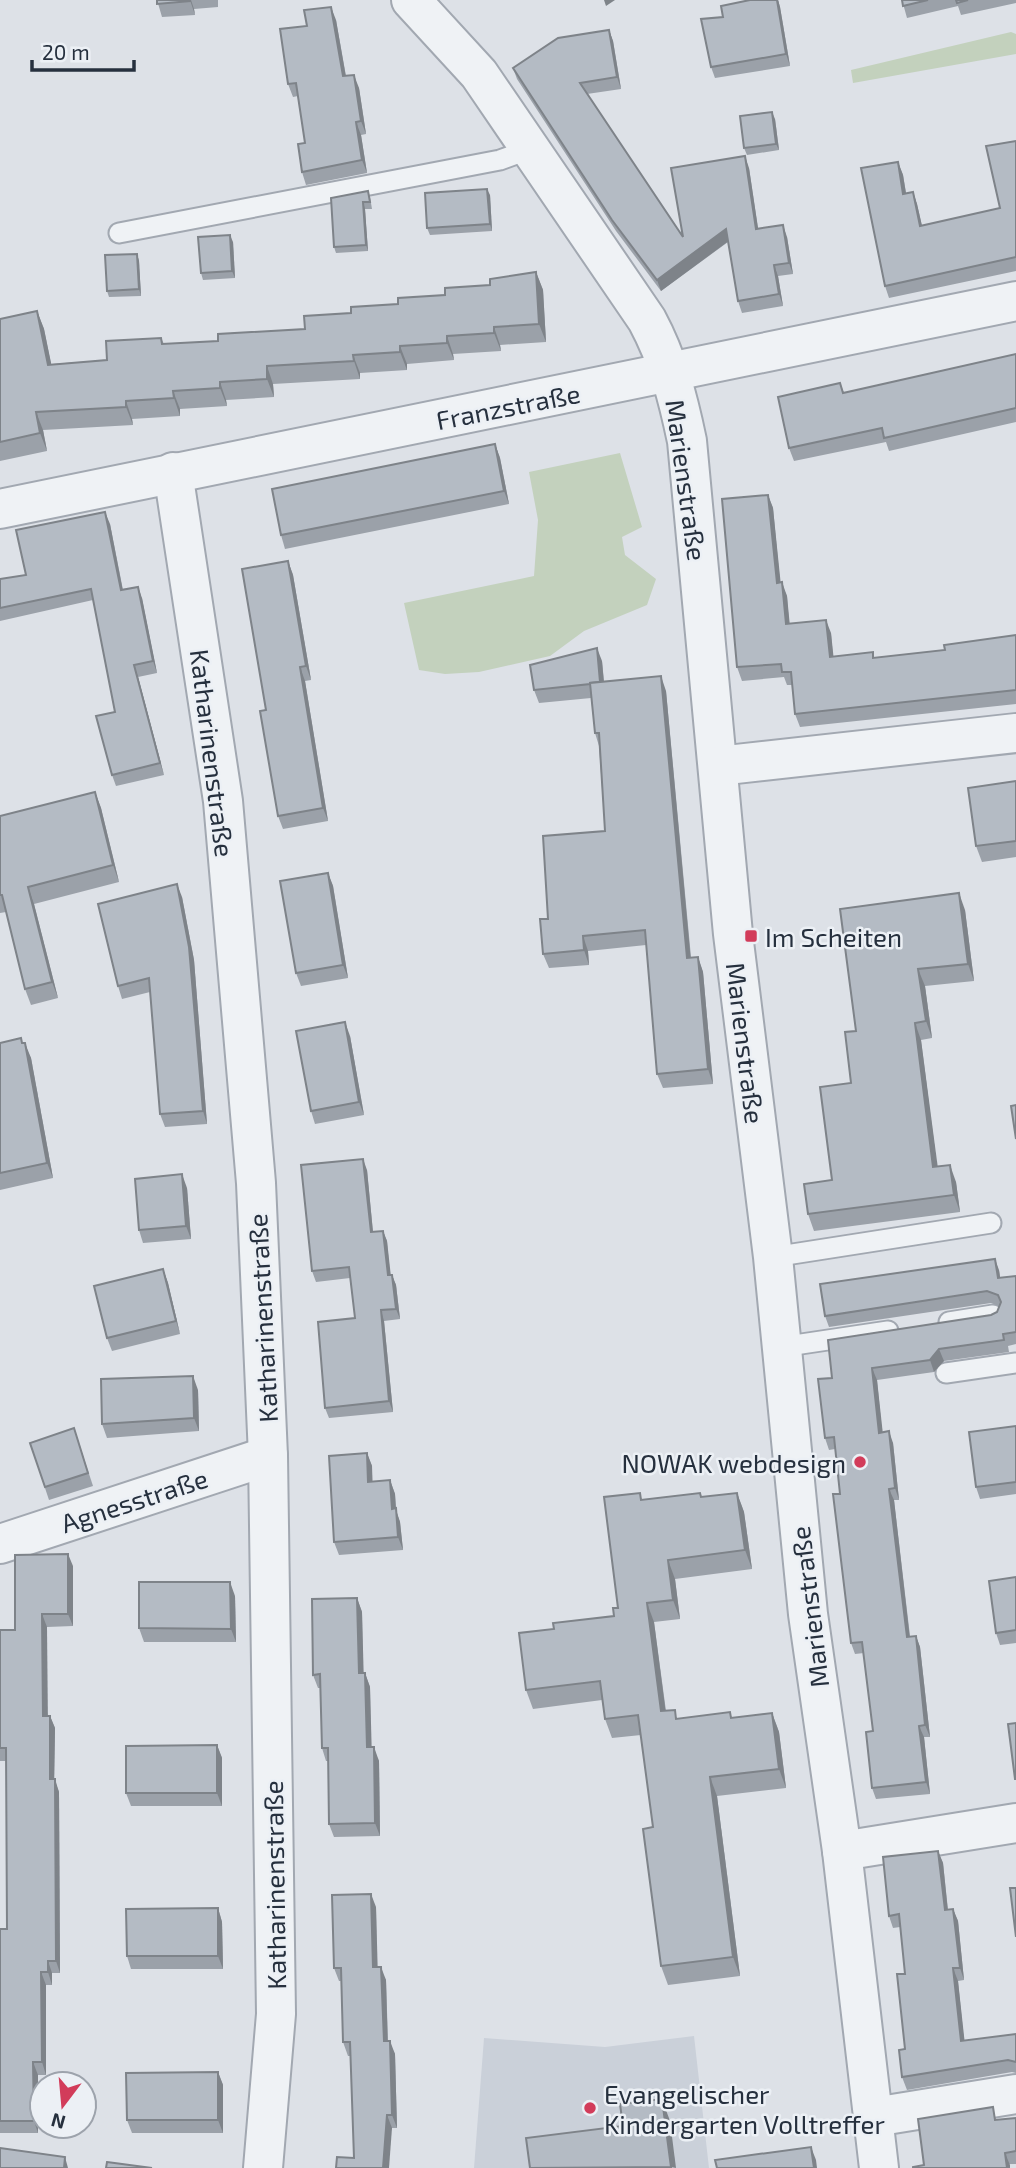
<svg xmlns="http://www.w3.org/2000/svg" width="1016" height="2168" font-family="'Exo 2',sans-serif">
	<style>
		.built { fill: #cad0d9 }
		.green { fill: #c3d1bd }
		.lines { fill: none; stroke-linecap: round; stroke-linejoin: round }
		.lane-casing { stroke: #a2a8b1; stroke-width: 23 }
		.street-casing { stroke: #a2a8b1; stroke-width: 42 }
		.lane { stroke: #eff2f5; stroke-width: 19 }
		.street { stroke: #eff2f5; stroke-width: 38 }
		.wall { fill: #9ba1a9 }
		.shaded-wall { fill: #7e8389 }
		.building { fill: #b4bbc4; stroke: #7e8389; stroke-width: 2 }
		.poi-dot { fill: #d23c5a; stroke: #ecf0f5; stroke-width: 2.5 }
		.labels { text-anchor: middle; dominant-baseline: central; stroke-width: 5; stroke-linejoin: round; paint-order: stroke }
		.street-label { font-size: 26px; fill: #26303e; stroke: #ecf0f5 }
		.poi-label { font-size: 26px; fill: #26303e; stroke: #ecf0f5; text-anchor: start }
	</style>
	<rect width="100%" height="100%" fill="#dde1e7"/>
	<polygon class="built" points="694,2036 709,2168 474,2168 484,2038 605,2047"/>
	<g class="green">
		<polygon points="1011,32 1016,34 1016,54 853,83 851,70"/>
		<polygon points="620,453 642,527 622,537 625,555 656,579 647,605 584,631 550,656 479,672 445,674 419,670 404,603 534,576 538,520 529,472"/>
	</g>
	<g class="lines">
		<defs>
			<g id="lane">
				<polyline points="119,233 500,160 530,149"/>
				<polyline points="773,1257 991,1223"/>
				<polyline points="949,1322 993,1315"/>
				<polyline points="781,1347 888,1331"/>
				<polyline points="946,1373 1016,1363"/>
			</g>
			<g id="street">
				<path d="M411 0 479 74 647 320C668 359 678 398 687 441L733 934 773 1257 808 1614 842 1851 879 2168"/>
				<polyline points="173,472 223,801 256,1183 268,1456 276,2014 263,2168"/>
				<polyline points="0,509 1016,301"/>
				<polyline points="718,766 1016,733"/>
				<polyline points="0,1544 268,1456"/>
				<polyline points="842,1851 1016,1823"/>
				<polyline points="874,2117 1016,2094"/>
			</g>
		</defs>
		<use href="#lane" class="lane-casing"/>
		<use href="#street" class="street-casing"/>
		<use href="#lane" class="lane"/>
		<use href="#street" class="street"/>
	</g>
	<g class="wall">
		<polygon points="157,0 218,0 218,7 194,9 195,15 162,17"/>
		<polygon points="750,0 778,0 780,7 790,66 715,78 711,67 723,17"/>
		<polygon points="902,0 1016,0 1016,3 961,15 958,6 907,18"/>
		<polygon points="336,20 346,76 359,88 366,134 361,135 367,173 306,185 302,172 305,143 298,96 293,97 288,84 307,26"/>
		<polygon points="609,30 613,41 621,89 587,94 683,237 749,168 758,229 787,237 793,274 778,276 783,306 742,313 738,301 728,242 661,291 616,231 517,79 513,68"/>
		<polygon points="775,119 779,150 747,155 744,148"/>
		<polygon points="1016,141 1016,271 889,298 885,286 898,162 903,175 906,193 913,192 917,204 922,226 1000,208"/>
		<polygon points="490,195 492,231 430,235 427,228"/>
		<polygon points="370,197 372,209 365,209 368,251 336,253 334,247 331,198"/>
		<polygon points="233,242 235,278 203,280 201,273"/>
		<polygon points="137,254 139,261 141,296 109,297 107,291"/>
		<polygon points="536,272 543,290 546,342 500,345 501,351 453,354 454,360 407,364 407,370 360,373 360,379 273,384 274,397 226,400 227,406 180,409 180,416 132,419 133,425 43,430 47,451 0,461 0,319 37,311 44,329 51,364 107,360 161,338 164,344 218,341 305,329 351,313 490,285"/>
		<polygon points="1016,354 1016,422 889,451 886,442 794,461 789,448 840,383 844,393"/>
		<polygon points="495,444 500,458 509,504 285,549 281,535"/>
		<polygon points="768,495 773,508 780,582 787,596 789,623 831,633 833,657 875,658 945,650 1016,635 1016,704 800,727 795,714 792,685 787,685 784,677 742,681 737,667"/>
		<polygon points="110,524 123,590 142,598 157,673 138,677 164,775 116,786 112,775 115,712 93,600 0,621 0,579 26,575"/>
		<polygon points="288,561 293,575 311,680 305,681 328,821 283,829 278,816 266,710"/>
		<polygon points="602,661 604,681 666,691 691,957 698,957 703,972 713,1084 663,1088 657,1074 646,945 588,951 589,965 549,968 543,954 548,919 605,831 599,746 595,733 591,698 539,703 534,690"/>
		<polygon points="1016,781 1016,857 982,862 976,846"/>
		<polygon points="95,792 101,808 119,882 34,904 58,998 31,1005 25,989 6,912 0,913 0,816"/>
		<polygon points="328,873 333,886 348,978 301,986 296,973"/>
		<polygon points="182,897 194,960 207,1124 165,1127 160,1114 150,992 122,999 118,986"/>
		<polygon points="965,910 974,981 925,986 932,1038 921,1040 937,1167 956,1182 960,1212 814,1231 808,1214 832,1180 851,1083 856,1031"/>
		<polygon points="350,1036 364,1115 315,1124 311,1111"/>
		<polygon points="0,1043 23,1043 31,1058 53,1178 0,1190"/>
		<polygon points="367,1170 373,1232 383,1231 387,1241 390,1275 392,1275 396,1285 400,1319 384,1321 393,1412 329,1418 325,1408 355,1318 350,1278 316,1282 312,1271"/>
		<polygon points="187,1188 191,1239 143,1243 139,1230"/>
		<polygon points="163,1269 168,1283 180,1334 112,1351 107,1338"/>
		<polygon points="999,1270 1000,1278 1016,1276 1016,1344 1008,1346 1009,1352 944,1361 934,1372 877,1380 882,1432 893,1443 899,1500 894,1500 910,1636 916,1636 920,1647 930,1737 924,1737 930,1794 876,1799 872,1788 873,1731 864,1653 855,1654 851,1643 840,1494 835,1449 829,1450 825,1438 832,1378 991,1315 997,1312 999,1306 991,1303 829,1327 825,1316"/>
		<polygon points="198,1390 199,1431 107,1438 102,1424"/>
		<polygon points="1016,1426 1016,1494 980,1499 976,1487"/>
		<polygon points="74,1428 93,1486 49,1500 30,1443"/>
		<polygon points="367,1453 372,1466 372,1482 390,1480 395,1494 396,1510 400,1522 403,1550 339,1555 334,1542"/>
		<polygon points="737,1493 744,1512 752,1569 675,1579 680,1619 654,1622 666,1711 678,1719 733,1718 772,1713 779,1732 786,1788 717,1796 740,1976 668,1985 661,1966 653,1827 641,1735 612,1738 605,1719 602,1700 533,1709 526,1690 554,1629 614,1616 618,1608 643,1500 701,1497"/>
		<polygon points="73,1566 73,1626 47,1627 47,1716 50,1716 55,1728 54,1779 59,1792 60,1973 52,1973 52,1985 46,1985 46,2075 38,2075 38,2133 0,2133 0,1929 7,1929 6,1761 0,1761 0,1630 15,1630"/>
		<polygon points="1016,1577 1016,1643 1000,1645 996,1633"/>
		<polygon points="235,1596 236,1642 144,1642 139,1628"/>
		<polygon points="357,1598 362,1612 363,1673 365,1673 370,1687 371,1747 379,1761 380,1836 334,1837 329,1824 328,1761 326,1761 322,1748 320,1688 318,1688 313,1675"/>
		<polygon points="217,1745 222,1758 222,1806 131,1806 126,1793"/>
		<polygon points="938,1851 943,1863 948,1910 953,1909 958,1921 964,1980 958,1981 964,2041 1016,2034 1016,2073 1012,2072 907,2090 902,2077 905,2049 905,1974 900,1927 893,1928 889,1916"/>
		<polygon points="376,1907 377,1967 386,1980 388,2041 395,2054 397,2128 392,2128 354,2158 351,2056 348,2056 343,2042 341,1981 339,1981 334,1968"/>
		<polygon points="218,1908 222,1922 223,1969 131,1969 127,1956"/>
		<polygon points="218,2072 223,2085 223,2133 132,2133 127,2120"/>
		<polygon points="1016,2118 1016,2164 924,2165 998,2120"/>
	</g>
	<g class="shaded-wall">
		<polygon points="190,0 191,0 194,9 195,15"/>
		<polygon points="604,0 615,0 606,6"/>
		<polygon points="777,0 778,0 780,7 790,66 786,54"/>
		<polygon points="331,7 336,20 348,89 343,76"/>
		<polygon points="609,30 613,41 621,89 617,77"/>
		<polygon points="354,75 359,88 366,134 361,121"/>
		<polygon points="772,112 775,119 779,150 776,144"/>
		<polygon points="356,122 361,135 367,173 362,160"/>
		<polygon points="745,156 749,168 760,241 756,229"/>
		<polygon points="898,162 903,175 908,206 903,194"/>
		<polygon points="487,189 490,195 492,231 490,224"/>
		<polygon points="913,192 917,204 925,239 920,226"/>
		<polygon points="363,202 365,209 368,251 366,245"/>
		<polygon points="783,225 787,237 793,274 789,263"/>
		<polygon points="726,229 730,240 661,291 657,280"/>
		<polygon points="230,235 233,242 235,278 232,271"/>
		<polygon points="137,254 139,261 141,296 139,289"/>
		<polygon points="774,265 778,276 783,306 779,294"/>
		<polygon points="536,272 543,290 546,342 539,324"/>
		<polygon points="37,311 44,329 55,382 48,365"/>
		<polygon points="494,327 500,345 501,351 494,333"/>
		<polygon points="447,336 453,354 454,360 447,343"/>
		<polygon points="400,346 407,364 407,370 400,352"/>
		<polygon points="353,355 360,373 360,379 354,361"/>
		<polygon points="267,366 273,384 274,397 267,379"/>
		<polygon points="220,382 226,400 227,406 220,388"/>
		<polygon points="173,391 180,409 180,416 174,398"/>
		<polygon points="126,401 132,419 133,425 126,407"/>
		<polygon points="36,412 43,430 47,451 40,433"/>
		<polygon points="495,444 500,458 509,504 504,491"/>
		<polygon points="768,495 773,508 782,596 777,583"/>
		<polygon points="105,512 110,524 125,602 121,590"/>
		<polygon points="288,561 293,575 311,680 306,666"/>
		<polygon points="782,582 787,596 791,637 786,624"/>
		<polygon points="138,587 142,598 157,673 153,661"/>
		<polygon points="826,620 831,633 835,671 830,657"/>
		<polygon points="597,648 602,661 605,696 600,683"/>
		<polygon points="134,665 138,677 164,775 160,763"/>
		<polygon points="300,667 305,681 328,821 323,808"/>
		<polygon points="661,676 666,691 692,973 687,958"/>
		<polygon points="95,792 101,808 119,882 113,865"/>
		<polygon points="328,873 333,886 348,978 343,965"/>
		<polygon points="177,884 182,897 194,960 207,1124 203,1111"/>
		<polygon points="28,887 34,904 58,998 52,982"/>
		<polygon points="959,893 965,910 974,981 968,964"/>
		<polygon points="583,936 588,951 589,965 584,950"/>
		<polygon points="698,957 703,972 713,1084 708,1069"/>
		<polygon points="918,969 925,986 932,1038 926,1021"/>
		<polygon points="345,1022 350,1036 364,1115 359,1102"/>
		<polygon points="915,1023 921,1040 940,1184 933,1167"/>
		<polygon points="25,1043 31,1058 53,1178 47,1163"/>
		<polygon points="363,1159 367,1170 374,1243 371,1232"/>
		<polygon points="950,1165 956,1182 960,1212 954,1195"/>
		<polygon points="182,1174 187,1188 191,1239 186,1226"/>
		<polygon points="383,1231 387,1241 392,1286 388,1275"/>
		<polygon points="995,1259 999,1270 1002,1290 998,1278"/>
		<polygon points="163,1269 168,1283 180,1334 176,1321"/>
		<polygon points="392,1275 396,1285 400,1319 396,1309"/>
		<polygon points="381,1310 384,1321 393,1412 389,1401"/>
		<polygon points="939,1349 944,1361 934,1372 930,1360"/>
		<polygon points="872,1368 877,1380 884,1444 879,1433"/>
		<polygon points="193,1376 198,1390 199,1431 194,1418"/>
		<polygon points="889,1431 893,1443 899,1500 895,1488"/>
		<polygon points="367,1453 372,1466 373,1495 368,1482"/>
		<polygon points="390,1480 395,1494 396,1510 400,1522 403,1550 398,1537 392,1509"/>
		<polygon points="889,1489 894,1500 911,1648 907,1637"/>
		<polygon points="737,1493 744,1512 752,1569 745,1550"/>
		<polygon points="68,1554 73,1566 73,1626 68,1614"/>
		<polygon points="668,1560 675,1579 680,1619 673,1600"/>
		<polygon points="230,1582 235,1596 236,1642 231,1629"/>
		<polygon points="357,1598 362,1612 364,1686 359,1673"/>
		<polygon points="647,1603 654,1622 668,1730 661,1711"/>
		<polygon points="42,1614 47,1627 48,1728 43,1716"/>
		<polygon points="916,1636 920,1647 930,1737 925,1725"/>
		<polygon points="365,1673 370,1687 372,1760 367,1747"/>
		<polygon points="772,1713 779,1732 786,1788 779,1769"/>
		<polygon points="50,1716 55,1728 54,1792 50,1779"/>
		<polygon points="919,1726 924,1737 930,1794 926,1782"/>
		<polygon points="217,1745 222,1758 222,1806 217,1793"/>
		<polygon points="374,1747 379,1761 380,1836 375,1823"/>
		<polygon points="710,1777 717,1796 740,1976 733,1957"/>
		<polygon points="55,1779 59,1792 60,1973 56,1961"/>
		<polygon points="938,1851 943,1863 949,1922 945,1910"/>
		<polygon points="371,1894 376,1907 378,1980 373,1967"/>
		<polygon points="218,1908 222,1922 223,1969 218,1956"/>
		<polygon points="953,1909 958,1921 964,1980 960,1968"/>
		<polygon points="48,1961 52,1973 52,1985 48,1972"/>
		<polygon points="381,1967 386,1980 388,2054 384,2041"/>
		<polygon points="953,1968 958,1981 966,2054 961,2041"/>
		<polygon points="41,1972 46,1985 46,2075 42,2062"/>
		<polygon points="390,2041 395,2054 397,2128 392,2115"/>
		<polygon points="33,2062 38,2075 38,2133 34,2121"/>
		<polygon points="218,2072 223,2085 223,2133 218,2120"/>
		<polygon points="662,2099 670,2121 676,2168 671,2167"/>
		<polygon points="387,2115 392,2128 389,2168 383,2168"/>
		<polygon points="811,2147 816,2160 817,2168 814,2168"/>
		<polygon points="1005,2153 1010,2165 1010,2168 1007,2168"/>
		<polygon points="65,2157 68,2168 64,2168"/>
	</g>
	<g class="building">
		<polygon points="157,0 190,0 190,1 157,4"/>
		<polygon points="750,0 777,0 786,54 711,67 701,19 723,17 721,6"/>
		<polygon points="902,0 928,0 903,6"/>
		<polygon points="956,0 968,0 957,3"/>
		<polygon points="331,7 343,76 354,75 361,121 356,122 362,160 302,172 298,144 305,143 296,83 288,84 280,29 307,26 304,10"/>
		<polygon points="609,30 617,77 580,83 683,237 671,168 745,156 756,229 783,225 789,263 774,265 779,294 738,301 726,229 657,280 612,220 513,68 558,38"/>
		<polygon points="772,112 776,144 744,148 740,116"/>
		<polygon points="1016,141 1016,257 885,286 861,168 898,162 903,194 913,192 920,226 1000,208 986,146"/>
		<polygon points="487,189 490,224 427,228 425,193"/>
		<polygon points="368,191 370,202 363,202 366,245 334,247 331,198"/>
		<polygon points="230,235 232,271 201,273 198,237"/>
		<polygon points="137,254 139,289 107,291 105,255"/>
		<polygon points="536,272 539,324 494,327 494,333 447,336 447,343 400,346 400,352 353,355 354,361 267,366 267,379 220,382 220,388 173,391 174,398 126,401 126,407 36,412 40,433 0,442 0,319 37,311 48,365 107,360 106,341 161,338 162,344 218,341 218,334 305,329 304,316 351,313 351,307 398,304 398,298 445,295 445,288 490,285 490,279"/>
		<polygon points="1016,354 1016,408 884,438 882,428 789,448 778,397 840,383 843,393"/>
		<polygon points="495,444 504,491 281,535 272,489"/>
		<polygon points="768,495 777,583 782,582 786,624 826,620 830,657 873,652 873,658 945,650 944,645 1016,635 1016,690 795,714 791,672 782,672 781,664 737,667 722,499"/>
		<polygon points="105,512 121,590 138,587 153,661 134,665 160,763 112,775 96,716 115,712 91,589 0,608 0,579 26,575 16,530"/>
		<polygon points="288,561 306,666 300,667 323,808 278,816 260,711 266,710 242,569"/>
		<polygon points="597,648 600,682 590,683 590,684 534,690 530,665"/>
		<polygon points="661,676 687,958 698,957 708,1069 657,1074 645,930 583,936 584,950 543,954 540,919 548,919 543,836 605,831 599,733 595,733 590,683"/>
		<polygon points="1016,781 1016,841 976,846 968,788"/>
		<polygon points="95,792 113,865 28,887 52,982 25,989 2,895 0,895 0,816"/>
		<polygon points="328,873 343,965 296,973 280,881"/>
		<polygon points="177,884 189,947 203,1111 160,1114 149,978 118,986 98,904"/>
		<polygon points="959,893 968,964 918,969 926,1021 915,1023 933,1167 950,1165 954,1195 808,1214 804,1184 832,1180 820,1087 851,1083 845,1032 856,1031 840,909"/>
		<polygon points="345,1022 359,1102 311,1111 296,1031"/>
		<polygon points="21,1038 22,1043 25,1043 47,1163 0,1173 0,1043"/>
		<polygon points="1016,1105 1016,1139 1011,1106"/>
		<polygon points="363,1159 371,1232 383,1231 388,1275 392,1275 396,1309 381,1310 389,1401 325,1408 318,1322 355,1318 349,1267 312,1271 301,1165"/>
		<polygon points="182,1174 186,1226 139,1230 135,1179"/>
		<polygon points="995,1259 998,1278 1016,1276 1016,1332 1003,1334 1004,1340 939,1349 930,1360 872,1368 879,1433 889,1431 895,1488 889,1489 907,1637 916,1636 925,1725 919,1726 926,1782 872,1788 866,1732 873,1731 862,1642 851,1643 833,1494 840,1494 834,1437 825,1438 818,1379 832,1378 828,1340 991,1315 997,1312 1001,1302 998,1295 987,1291 825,1316 820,1284"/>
		<polygon points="163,1269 176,1321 107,1338 94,1286"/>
		<polygon points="193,1376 194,1418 102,1424 101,1379"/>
		<polygon points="1016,1426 1016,1482 976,1487 969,1432"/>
		<polygon points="74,1428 88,1473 45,1487 30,1443"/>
		<polygon points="367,1453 368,1482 390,1480 392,1509 396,1508 398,1537 334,1542 329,1456"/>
		<polygon points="640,1493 641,1500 700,1493 701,1497 737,1493 745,1550 668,1560 673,1600 647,1603 661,1711 675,1710 676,1719 730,1712 731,1718 772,1713 779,1769 710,1777 733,1957 661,1966 643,1829 653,1827 638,1715 605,1719 600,1681 526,1690 519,1633 554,1629 553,1623 614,1616 613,1608 618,1608 604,1497"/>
		<polygon points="68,1554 68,1614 42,1614 43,1716 50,1716 50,1779 55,1779 56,1961 48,1961 48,1972 41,1972 42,2062 33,2062 34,2121 0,2121 0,1929 7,1929 6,1748 0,1748 0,1630 15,1630 15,1555"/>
		<polygon points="1016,1577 1016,1630 996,1633 989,1581"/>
		<polygon points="139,1582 230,1582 231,1629 139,1628"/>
		<polygon points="357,1598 359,1673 365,1673 367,1747 374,1747 375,1823 329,1824 328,1748 322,1748 320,1674 313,1675 312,1599"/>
		<polygon points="1016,1723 1016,1779 1015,1779 1008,1724"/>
		<polygon points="217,1745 217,1793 126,1793 126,1746"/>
		<polygon points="938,1851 945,1910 953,1909 960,1968 953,1968 961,2041 1016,2034 1016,2062 1008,2060 902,2077 899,2050 905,2049 897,1974 905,1974 899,1914 889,1916 883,1857"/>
		<polygon points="1010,1888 1016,1888 1016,1937"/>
		<polygon points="371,1894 373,1967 381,1967 384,2041 390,2041 392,2115 387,2115 383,2168 336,2168 337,2157 354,2158 350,2042 343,2042 341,1968 334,1968 332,1895"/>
		<polygon points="218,1908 218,1956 127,1956 126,1909"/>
		<polygon points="218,2072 218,2120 127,2120 126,2073"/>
		<polygon points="662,2099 671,2167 530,2168 526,2138 623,2126 620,2104"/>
		<polygon points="993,2107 995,2120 1016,2118 1016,2151 1005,2153 1007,2168 913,2168 913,2167 924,2165 918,2119"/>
		<polygon points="811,2147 814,2168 717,2168 715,2160"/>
		<polygon points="0,2148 65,2157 64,2168 0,2168"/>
		<polygon points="107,2162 152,2168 106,2168"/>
	</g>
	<g class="poi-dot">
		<rect x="744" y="929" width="14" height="14" rx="3.5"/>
		<circle cx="860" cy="1462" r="7"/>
		<circle cx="590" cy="2108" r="7"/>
	</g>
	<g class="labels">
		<g class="street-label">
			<text transform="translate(508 406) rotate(-11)">Franzstraße</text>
			<text transform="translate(687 480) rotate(82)">Marienstraße</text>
			<text transform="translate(213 753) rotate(83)">Katharinenstraße</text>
			<text transform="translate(746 1043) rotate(83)">Marienstraße</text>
			<text transform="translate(262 1318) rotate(-93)">Katharinenstraße</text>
			<text transform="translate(134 1500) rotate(-18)">Agnesstraße</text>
			<text transform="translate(809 1607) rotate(-97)">Marienstraße</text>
			<text transform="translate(274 1885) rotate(-91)">Katharinenstraße</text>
		</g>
		<g class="poi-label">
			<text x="765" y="936">Im Scheiten</text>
			<text x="846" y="1462" text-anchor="end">NOWAK webdesign</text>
			<text x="604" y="2093">Evangelischer<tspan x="604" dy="30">Kindergarten Volltreffer</tspan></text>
		</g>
	</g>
	<g transform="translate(63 2105) rotate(196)"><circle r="33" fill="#ecf0f5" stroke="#9da3ac" stroke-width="2"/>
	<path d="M0-5L12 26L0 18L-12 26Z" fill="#d23c5a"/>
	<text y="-10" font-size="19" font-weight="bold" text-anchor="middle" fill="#26303e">N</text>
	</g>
	<path d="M32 60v10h102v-10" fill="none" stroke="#26303e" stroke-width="3.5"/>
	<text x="42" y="60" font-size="21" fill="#26303e" stroke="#ecf0f5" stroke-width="5" paint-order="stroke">20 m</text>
</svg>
